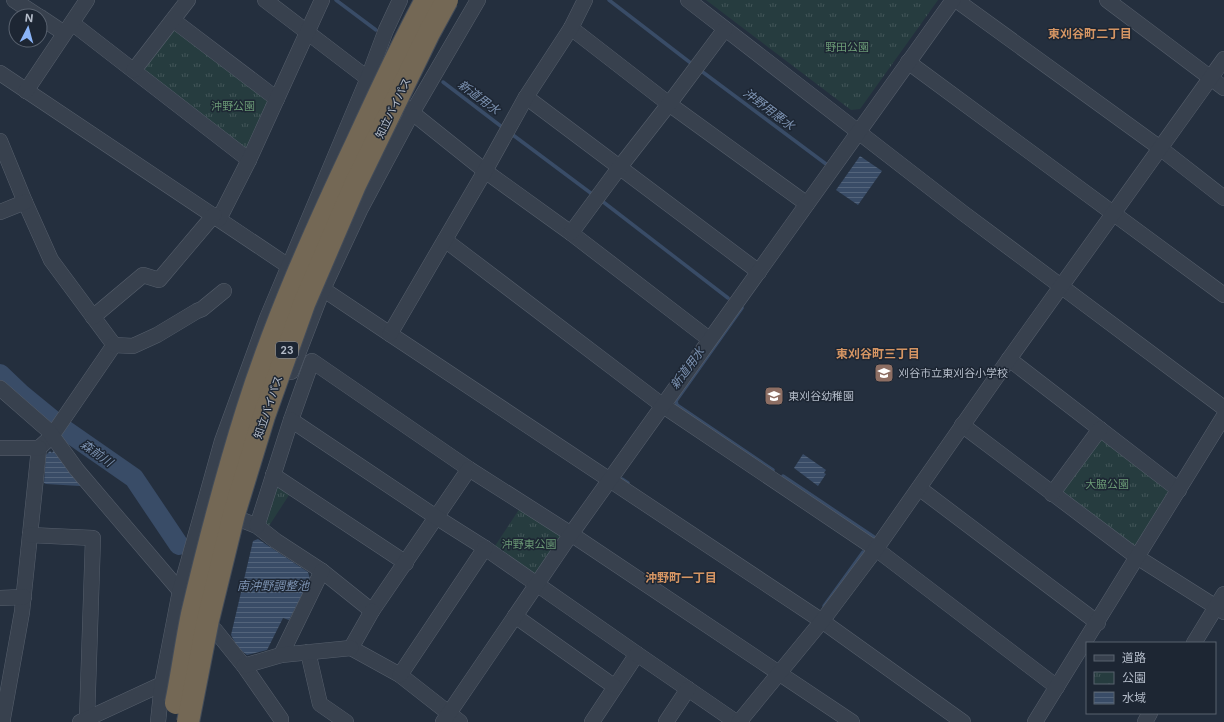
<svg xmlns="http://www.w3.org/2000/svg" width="1224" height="722" font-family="Inter,'Noto Sans JP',sans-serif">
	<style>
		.park { fill: url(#park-tufts) }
		.water { fill: url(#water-rules) }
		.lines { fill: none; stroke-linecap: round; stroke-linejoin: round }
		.stream { stroke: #394c67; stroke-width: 3.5 }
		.river { stroke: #394c67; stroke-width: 20 }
		.minor-casing { stroke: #565f6c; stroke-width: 16 }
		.minor { stroke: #38414e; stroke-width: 15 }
		.highway-bridge-casing { stroke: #434c59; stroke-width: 24; stroke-linecap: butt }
		.highway-bridge { stroke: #746855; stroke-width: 22 }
		.labels { text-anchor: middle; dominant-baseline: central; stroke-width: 3; stroke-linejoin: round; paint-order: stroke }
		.shield { fill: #1d2633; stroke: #878f9c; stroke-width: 1 }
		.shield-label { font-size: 10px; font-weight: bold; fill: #b4bcc9 }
		.park-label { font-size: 11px; fill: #6b9a76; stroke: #1d2633 }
		.street-label { font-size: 11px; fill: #b4bcc9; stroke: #1d2633 }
		.poi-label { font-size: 11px; fill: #b4bcc9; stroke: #1d2633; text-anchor: start }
		.neighbourhood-label { font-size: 12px; font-weight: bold; fill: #d59563; stroke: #1d2633 }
		.water-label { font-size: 12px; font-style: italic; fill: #7c92b1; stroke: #1d2633 }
	</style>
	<defs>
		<pattern id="park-tufts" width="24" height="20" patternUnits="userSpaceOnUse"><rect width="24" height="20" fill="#263c3f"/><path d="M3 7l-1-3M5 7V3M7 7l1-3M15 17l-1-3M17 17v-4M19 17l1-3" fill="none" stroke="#435659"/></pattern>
		<pattern id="water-rules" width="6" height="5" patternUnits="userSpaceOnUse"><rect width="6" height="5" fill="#394c67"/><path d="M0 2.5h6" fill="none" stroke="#53647b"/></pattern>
	</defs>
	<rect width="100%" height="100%" fill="#242f3e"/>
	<g class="park">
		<polygon points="706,0 938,0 860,109 851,110"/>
		<polygon points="172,30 177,30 269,99 250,149 244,149 143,72 142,67"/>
		<polygon points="1100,436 1170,489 1135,546 1059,490"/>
		<polygon points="276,482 291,492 267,529 262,525"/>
		<polygon points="520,508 566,537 535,580 493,549"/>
	</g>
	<g class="water">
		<polygon points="860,156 882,171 858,205 836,190"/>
		<polygon points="54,450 81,484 80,486 46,484 44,483 46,455 50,451 52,453"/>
		<polygon points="803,454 826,470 824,473 826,474 818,486 794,468"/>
		<polygon points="258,539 308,572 310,579 289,620 283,618 267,650 247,655 238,648 231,635 253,541"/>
	</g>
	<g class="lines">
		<g class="stream">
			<polyline points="336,0 376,30"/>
			<polyline points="609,0 692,64"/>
			<polyline points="700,70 826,164"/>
			<polyline points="443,82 502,127"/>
			<polyline points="513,135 592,194"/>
			<polyline points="602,201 728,298"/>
			<polyline points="742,308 676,401 677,405 773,470"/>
			<polyline points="783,476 874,537"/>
			<polyline points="622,479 628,483"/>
			<polyline points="824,606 863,552"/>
		</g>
		<polyline class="river" points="0,374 21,394 65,430 134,478 179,545"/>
		<defs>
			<g id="minor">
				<polyline points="14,0 38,16"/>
				<polyline points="265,0 375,84"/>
				<polyline points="688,0 963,213 1224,408"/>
				<polyline points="956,0 1160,148 1224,198"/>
				<polyline points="1107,0 1224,88"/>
				<polyline points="40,17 64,33"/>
				<polyline points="173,20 277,99"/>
				<polyline points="72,23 249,160"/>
				<polyline points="571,28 669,104 807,204"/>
				<polyline points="908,62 1224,295"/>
				<polyline points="134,70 188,0"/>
				<polyline points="0,73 390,334 822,621 963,722"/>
				<polyline points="26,91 87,0"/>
				<polyline points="526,97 759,272"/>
				<polyline points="405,107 485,171 571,233 709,339"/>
				<polyline points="0,141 25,202 51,260 114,345 51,437 39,448 22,612 3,718 3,722"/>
				<polyline points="0,212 25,202"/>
				<polyline points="219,219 249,160 322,0"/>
				<polyline points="571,233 619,168 669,104 725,29"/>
				<polyline points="445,240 662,405 876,549 1057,687"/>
				<polyline points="93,317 143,275 159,280 214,215"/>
				<polyline points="390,334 485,171 526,97 571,28 585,0"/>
				<polyline points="114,345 133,346 157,335 197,311 202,309 224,291"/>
				<polyline points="1009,359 1179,490"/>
				<polyline points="291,372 323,289 360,210 412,113 478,0"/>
				<polyline points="0,388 48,430 77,470 180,591"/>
				<polyline points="291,420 312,361 469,469"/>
				<polyline points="962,425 1137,557 1224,612"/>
				<polyline points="0,448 39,448"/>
				<polyline points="273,475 406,563"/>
				<polyline points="919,488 1098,623"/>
				<polyline points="1052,494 1100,429"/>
				<polyline points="242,520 257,526 276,541 322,571 372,611 469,469 571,534 852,722"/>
				<polyline points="257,526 291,420 436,517 485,548 637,654 592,722"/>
				<polyline points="30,535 93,538 87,719"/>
				<polyline points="0,598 24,597"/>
				<polyline points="372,611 351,648 400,675 460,722"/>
				<polyline points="515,616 615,687"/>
				<polyline points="215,630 244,666 281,719 281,722"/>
				<polyline points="1194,643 1224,594"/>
				<polyline points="308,652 320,704 346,722"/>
				<polyline points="637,654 736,722"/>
				<polyline points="281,655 322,571"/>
				<polyline points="244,666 281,655 351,648"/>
				<polyline points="400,675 485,548"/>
				<polyline points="80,722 162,684"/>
				<polyline points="158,722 162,684 180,591 222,441 267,318 368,78 386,30 400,0"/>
				<polyline points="443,722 571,534 953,0"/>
				<polyline points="666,722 688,689"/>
				<polyline points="739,722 822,621 876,549 1009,359 1224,59"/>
				<polyline points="1035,722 1224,416"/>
				<polyline points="1145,722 1150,713"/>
			</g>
		</defs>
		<use href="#minor" class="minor-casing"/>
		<use href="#minor" class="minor"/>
		<defs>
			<g id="highway-bridge">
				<path d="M176 703C182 674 186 643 192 614 208 546 226 477 247 410 276 318 316 229 357 142 379 94 401 46 426 0"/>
				<polyline points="188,722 208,620 234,514 264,416 304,304 355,185 429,33 447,0"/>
			</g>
		</defs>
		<use href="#highway-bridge" class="highway-bridge-casing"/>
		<use href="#highway-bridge" class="highway-bridge"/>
	</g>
	<defs>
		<symbol id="school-square" viewBox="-11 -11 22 22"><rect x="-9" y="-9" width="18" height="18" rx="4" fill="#8d6e63" stroke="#1d2633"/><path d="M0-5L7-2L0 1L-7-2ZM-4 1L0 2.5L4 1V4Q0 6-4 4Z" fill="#fff"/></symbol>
	</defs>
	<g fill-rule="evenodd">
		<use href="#school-square" x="873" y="362" width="22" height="22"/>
		<use href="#school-square" x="763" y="385" width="22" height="22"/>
	</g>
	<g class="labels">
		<rect class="shield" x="276" y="342" width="22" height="16" rx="3"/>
		<g class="shield-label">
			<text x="287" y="350">23</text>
		</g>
		<g class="park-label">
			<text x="847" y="47">野田公園</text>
			<text x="233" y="106">沖野公園</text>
			<text x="1107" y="484">大脇公園</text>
			<text x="529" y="544">沖野東公園</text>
		</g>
		<g class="street-label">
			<text transform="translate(393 108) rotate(-64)">知立バイパス</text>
			<text transform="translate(268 407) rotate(-71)">知立バイパス</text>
		</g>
		<g class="poi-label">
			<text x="898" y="373">刈谷市立東刈谷小学校</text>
			<text x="788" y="396">東刈谷幼稚園</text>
		</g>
		<g class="neighbourhood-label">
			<text x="1090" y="33">東刈谷町二丁目</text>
			<text x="878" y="353">東刈谷町三丁目</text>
			<text x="681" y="577">沖野町一丁目</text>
		</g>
		<g class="water-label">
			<text transform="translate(479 97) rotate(37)">新道用水</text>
			<text transform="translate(769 109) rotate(37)">沖野用悪水</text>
			<text transform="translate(687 368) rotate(-54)">新道用水</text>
			<text transform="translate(97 453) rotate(35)">森前川</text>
			<text x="273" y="585">南沖野調整池</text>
		</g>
	</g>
	<rect x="1086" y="642" width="130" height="72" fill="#1d2633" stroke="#59626f"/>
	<rect x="1094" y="655" width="20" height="6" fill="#38414e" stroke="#59626f"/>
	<text x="1122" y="662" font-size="12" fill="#b4bcc9">道路</text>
	<rect x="1094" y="672" width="20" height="12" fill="url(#park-tufts)" stroke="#59626f"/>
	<text x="1122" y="682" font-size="12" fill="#b4bcc9">公園</text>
	<rect x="1094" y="692" width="20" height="12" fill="url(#water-rules)" stroke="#59626f"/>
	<text x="1122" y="702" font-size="12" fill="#b4bcc9">水域</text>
	<g transform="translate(28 28) rotate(6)"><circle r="19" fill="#1d2633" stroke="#59626f"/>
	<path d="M0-3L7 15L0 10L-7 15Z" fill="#8ab4f8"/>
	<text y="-6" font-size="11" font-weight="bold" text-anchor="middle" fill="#b4bcc9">N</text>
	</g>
</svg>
